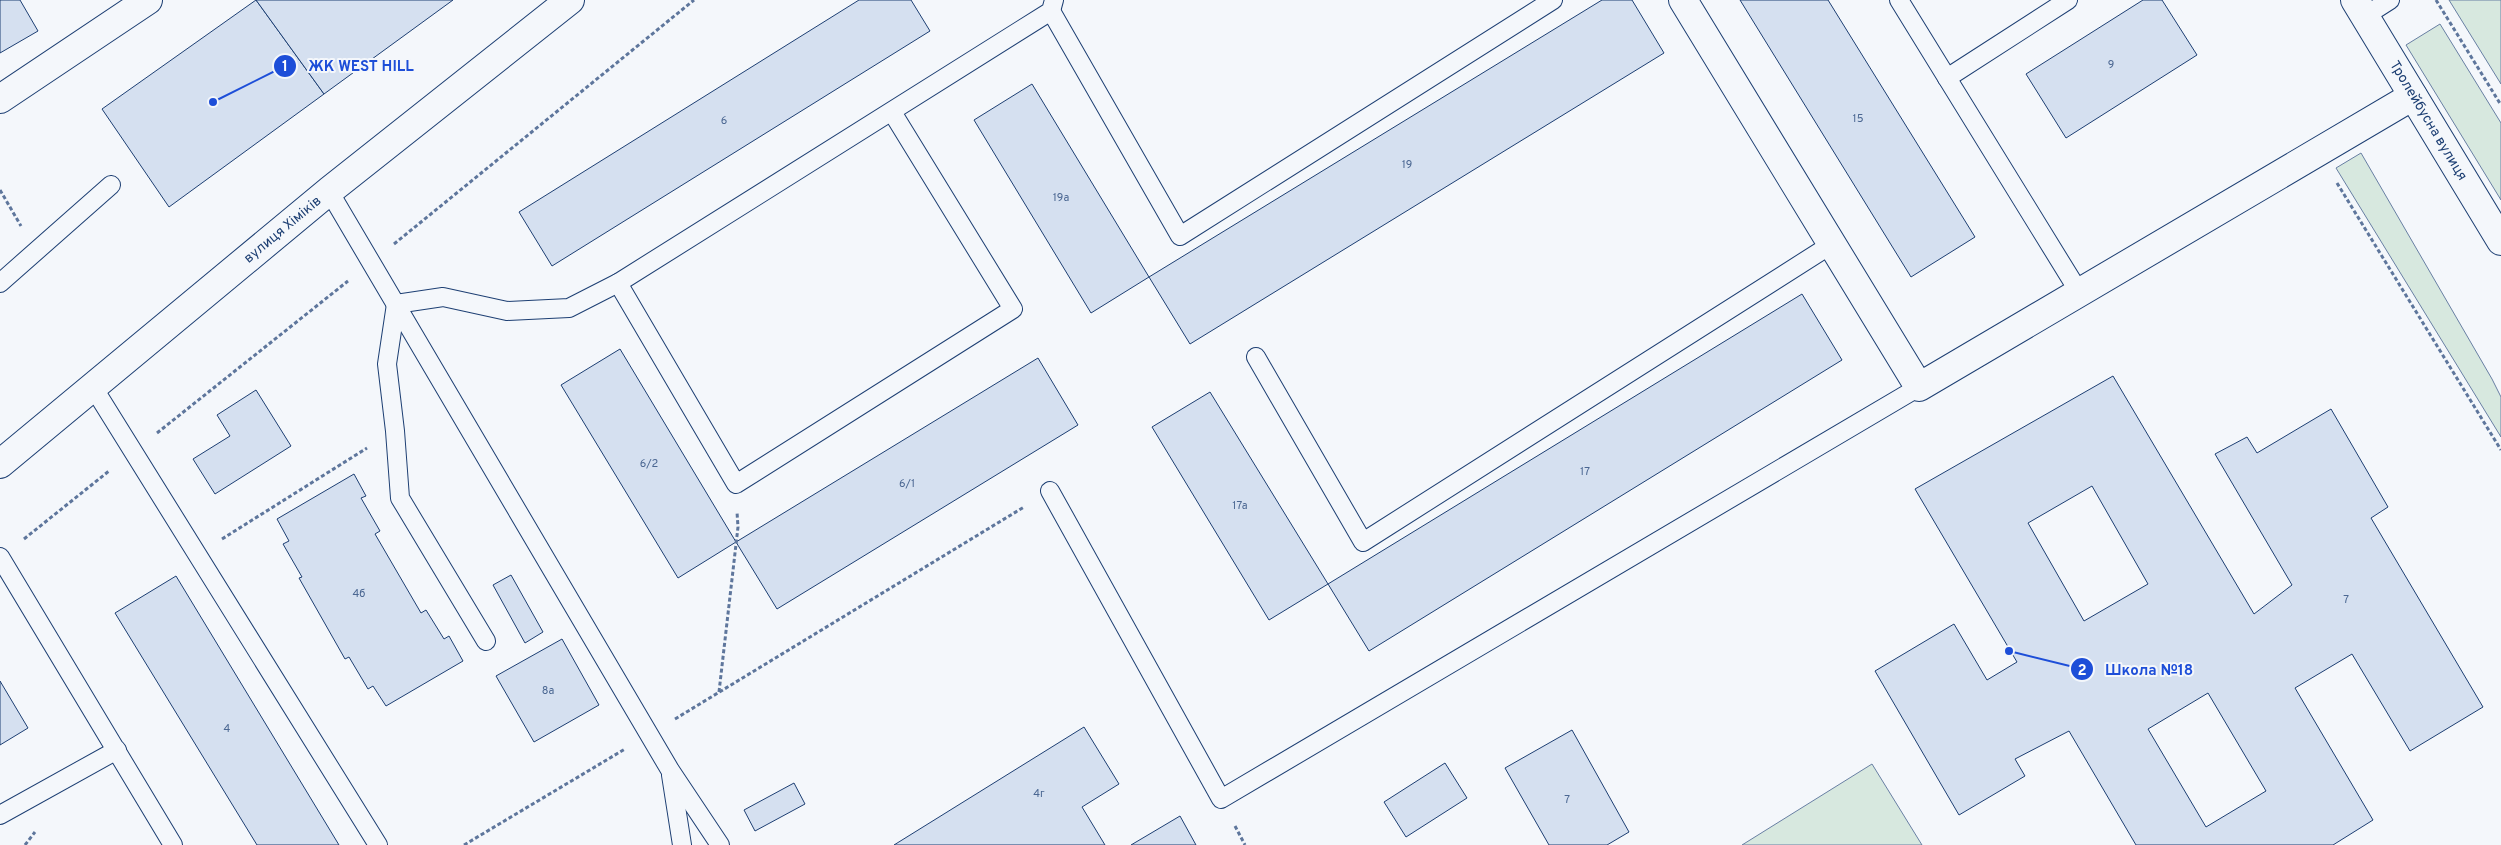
<svg xmlns="http://www.w3.org/2000/svg" width="2501" height="845" font-family="Overpass,sans-serif">
	<style>
		.green { fill: #d7e8df; stroke: #687fa3 }
		.building { fill: #d5e0f0; stroke: #1d3f73; fill-rule: evenodd }
		.lines { fill: none; stroke-linecap: round; stroke-linejoin: round }
		.lane-casing { stroke: #1d3f73; stroke-width: 20 }
		.street-casing { stroke: #1d3f73; stroke-width: 30 }
		.secondary-casing { stroke: #1d3f73; stroke-width: 30 }
		.path { stroke: #5e769c; stroke-width: 3; stroke-dasharray: 4 2.5; stroke-linecap: butt }
		.lane { stroke: #f4f7fb; stroke-width: 18 }
		.street { stroke: #f4f7fb; stroke-width: 28 }
		.secondary { stroke: #f4f7fb; stroke-width: 28 }
		.labels { text-anchor: middle; dominant-baseline: central; stroke-width: 4; stroke-linejoin: round; paint-order: stroke }
		.number-label { font-size: 11px; fill: #4b6792 }
		.street-label { font-size: 14px; fill: #1d3f73; stroke: #f4f7fb }
		.leader { fill: none; stroke: #1d4ed8; stroke-width: 2 }
		.callout-dot { fill: #1d4ed8; stroke: #f4f7fb; stroke-width: 2 }
		.mark-label { font-size: 15px; text-anchor: middle; font-weight: bold; fill: #fff }
		.callout-label { font-size: 15px; text-anchor: middle; font-weight: bold; fill: #1d4ed8; stroke: #f4f7fb; stroke-width: 4; stroke-linejoin: round; paint-order: stroke }
	</style>
	<rect width="100%" height="100%" fill="#f4f7fb"/>
	<g class="green">
		<polygon points="2449,0 2501,0 2501,84"/>
		<polygon points="2440,24 2501,123 2501,200 2406,45"/>
		<polygon points="2361,153 2492,379 2501,397 2501,437 2336,168"/>
		<polygon points="1872,764 1922,845 1742,845"/>
	</g>
	<g class="building">
		<polygon points="0,0 20,0 38,31 0,53"/>
		<polygon points="256,0 324,94 169,207 102,109"/>
		<polygon points="256,0 453,0 324,94"/>
		<polygon points="859,0 911,0 930,31 552,266 519,212"/>
		<polygon points="1602,0 1632,0 1664,53 1190,344 1149,277"/>
		<polygon points="1740,0 1828,0 1975,237 1911,277"/>
		<polygon points="2143,0 2162,0 2197,55 2066,138 2026,74"/>
		<polygon points="1032,84 1149,277 1091,313 974,120"/>
		<polygon points="1802,294 1842,360 1369,651 1328,584"/>
		<polygon points="620,349 736,542 678,578 561,385"/>
		<polygon points="1038,358 1078,425 777,609 736,542"/>
		<path d="M2113 376 2254 614 2292 585 2215 454 2247 437 2257 453 2331 409 2388 507 2371 518 2483 707 2410 751 2352 654 2295 688 2373 820 2333 845H2136L2069 731 2015 759 2025 776 1959 815 1875 671 1954 624 1987 680 2017 662 1915 489ZM2092 486 2148 584 2084 621 2028 523ZM2208 693 2266 791 2206 827 2148 729Z"/>
		<polygon points="256,390 291,446 215,494 193,459 230,436 217,415"/>
		<polygon points="1210,392 1328,584 1269,620 1152,427"/>
		<polygon points="354,474 366,496 361,498 380,531 375,534 421,613 426,610 444,639 449,636 463,661 386,706 373,686 368,689 349,657 345,659 299,578 302,577 283,544 289,541 277,519"/>
		<polygon points="511,575 543,632 525,643 493,585"/>
		<polygon points="176,576 339,845 257,845 115,613"/>
		<polygon points="562,639 599,705 534,742 496,676"/>
		<polygon points="0,681 28,728 0,745"/>
		<polygon points="1084,727 1119,784 1082,807 1105,845 894,845"/>
		<polygon points="1572,730 1629,832 1607,845 1549,845 1505,768"/>
		<polygon points="1445,763 1467,798 1406,837 1384,802"/>
		<polygon points="794,783 805,804 755,831 744,810"/>
		<polygon points="1180,816 1196,845 1131,845"/>
	</g>
	<g class="lines">
		<defs>
			<g id="lane">
				<polyline points="1899,0 2079,292"/>
				<polyline points="1051,11 1180,236 1553,0"/>
				<polyline points="2365,16 2390,0"/>
				<polyline points="1947,78 2068,0"/>
				<polyline points="329,191 670,770 720,845"/>
				<polyline points="0,283 111,185"/>
				<polyline points="618,283 736,484 1013,309 892,112"/>
				<polyline points="1256,357 1363,542 1832,244"/>
				<polyline points="93,387 378,845"/>
				<polyline points="1050,491 1221,799 1919,387"/>
				<polyline points="0,557 173,845"/>
				<polyline points="486,641 400,498 395,431 387,364 396,304 443,297 507,311 569,308 618,283 1051,11 1054,0"/>
				<polyline points="671,775 682,845"/>
				<polyline points="0,815 117,750"/>
			</g>
			<g id="street">
				<polyline points="1683,0 1919,387 2413,96"/>
				<polyline points="0,99 148,0"/>
			</g>
			<g id="secondary">
				<polyline points="2355,0 2501,241"/>
				<polyline points="0,464 329,191 570,0"/>
			</g>
		</defs>
		<use href="#lane" class="lane-casing"/>
		<use href="#street" class="street-casing"/>
		<use href="#secondary" class="secondary-casing"/>
		<g class="path">
			<polyline points="2436,0 2501,105"/>
			<polyline points="2337,183 2501,450"/>
			<polyline points="0,190 21,226"/>
			<polyline points="394,244 694,0"/>
			<polyline points="157,433 348,281"/>
			<polyline points="24,539 109,471"/>
			<polyline points="222,539 367,448"/>
			<polyline points="719,692 738,527 737,512"/>
			<polyline points="675,719 1024,507"/>
			<polyline points="1235,826 1245,845"/>
			<polyline points="25,845 35,832"/>
			<polyline points="464,845 625,749"/>
		</g>
		<use href="#lane" class="lane"/>
		<use href="#street" class="street"/>
		<use href="#secondary" class="secondary"/>
	</g>
	<g class="labels">
		<g class="number-label">
			<text x="2111" y="65">9</text>
			<text x="1858" y="119">15</text>
			<text x="724" y="121">6</text>
			<text x="1407" y="165">19</text>
			<text x="1061" y="198">19а</text>
			<text x="649" y="464">6/2</text>
			<text x="1585" y="472">17</text>
			<text x="907" y="484">6/1</text>
			<text x="1240" y="506">17а</text>
			<text x="359" y="594">4б</text>
			<text x="2346" y="600">7</text>
			<text x="548" y="691">8а</text>
			<text x="227" y="729">4</text>
			<text x="1039" y="794">4г</text>
			<text x="1567" y="800">7</text>
		</g>
		<g class="street-label">
			<text transform="translate(2428 121) rotate(59)">Тролейбусна вулиця</text>
			<text transform="translate(283 230) rotate(-40)">вулиця Хіміків</text>
		</g>
	</g>
	<path class="leader" d="M213 102L285 66M2009 651L2082 669"/>
	<g class="callout-dot">
		<circle cx="213" cy="102" r="5"/>
		<circle cx="2009" cy="651" r="5"/>
		<circle cx="285" cy="66" r="12"/>
		<circle cx="2082" cy="669" r="12"/>
	</g>
	<g class="mark-label">
		<text x="285" y="71">1</text>
		<text x="2082" y="675">2</text>
	</g>
	<g class="callout-label">
		<text x="361" y="71">ЖК WEST HILL</text>
		<text x="2149" y="675">Школа №18</text>
	</g>
</svg>
